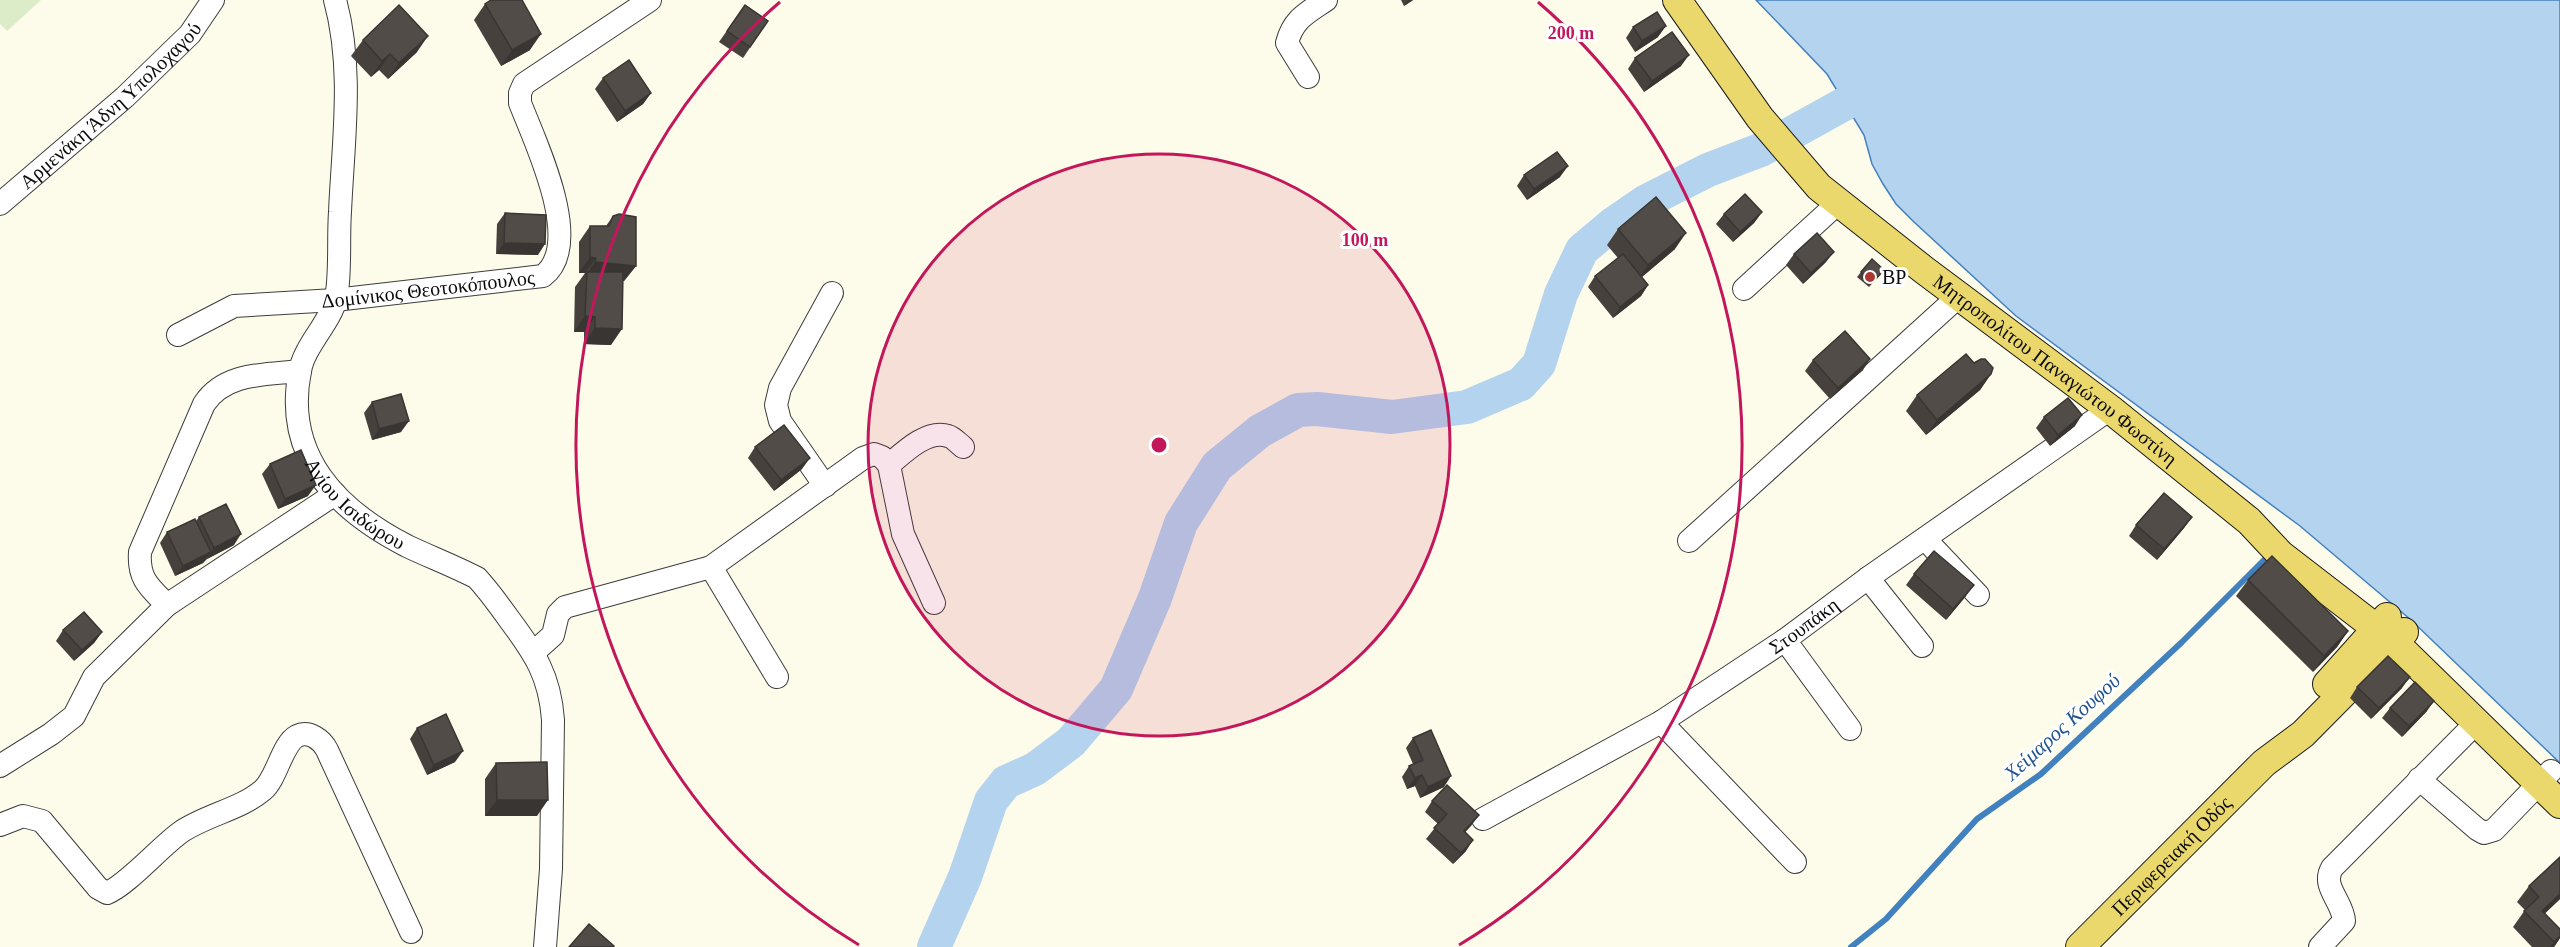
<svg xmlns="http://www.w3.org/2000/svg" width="2560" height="947" font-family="'Times New Roman',serif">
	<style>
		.pitch { fill: #dcebc8 }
		.water { fill: #b3d3ef; stroke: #4281bf; stroke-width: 1.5 }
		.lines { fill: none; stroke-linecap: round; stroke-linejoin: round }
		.stream { stroke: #4281bf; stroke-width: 6 }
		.river { stroke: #b3d3ef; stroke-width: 34 }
		.minor-casing { stroke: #3d3d3d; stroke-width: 24 }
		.major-casing { stroke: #1b1b1b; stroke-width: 30 }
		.minor { stroke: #fff; stroke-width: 22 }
		.major { stroke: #ebd86c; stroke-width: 28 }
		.wall { fill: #47413e }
		.shaded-wall { fill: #393532 }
		.building { fill: #524c48; stroke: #393532; stroke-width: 1.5 }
		.ring { fill: none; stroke: #c2185b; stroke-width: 3 }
		.poi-dot { fill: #ab3731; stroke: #fff; stroke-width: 2 }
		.labels { text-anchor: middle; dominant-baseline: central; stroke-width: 6; stroke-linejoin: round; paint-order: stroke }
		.street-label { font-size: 20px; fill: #0a0a0a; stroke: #fff }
		.poi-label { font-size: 20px; fill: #0a0a0a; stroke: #fff; text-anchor: start }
		.water-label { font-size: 21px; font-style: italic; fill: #21548e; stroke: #fff }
		.centre { fill: #c2185b; stroke: #fff; stroke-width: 3 }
		.ring-label { font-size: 18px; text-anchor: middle; font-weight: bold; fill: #c2185b; stroke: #fff; stroke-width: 6; stroke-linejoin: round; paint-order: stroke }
	</style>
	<rect width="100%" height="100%" fill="#fdfbe9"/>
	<polygon class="pitch" points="0,0 41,0 7,31 0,24"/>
	<polygon class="water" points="1756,0 2560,0 2560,763 2411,620 2300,526 2016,316 1914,222 1896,204 1883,184 1872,164 1864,135 1827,74"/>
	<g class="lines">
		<polyline class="stream" points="1851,947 1886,919 1977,819 2041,774 2182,642 2268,556"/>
		<polyline class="river" points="934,947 965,877 991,801 1006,782 1035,769 1071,742 1116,689 1155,598 1181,523 1217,466 1260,431 1298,410 1317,409 1392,417 1467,407 1521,384 1539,364 1561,294 1582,250 1613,224 1645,202 1708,170 1763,149 1846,103"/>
		<defs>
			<g id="minor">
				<path id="s1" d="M335 0C354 69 343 142 340 212 338 238 341 274 336 298 331 322 304 346 300 371 283 456 337 510 407 546 430 557 454 566 477 578 489 591 499 605 509 619 535 654 550 676 553 720L551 869 545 947"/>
				<path d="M1308 77 1287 43C1293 19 1307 13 1326 0"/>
				<path id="s2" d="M0 204 125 97 190 34 213 0"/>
				<polyline points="1744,289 1837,204"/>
				<path id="s3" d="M178 335 234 306 335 300 543 276C585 244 535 142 520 103V93L524 84 650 0"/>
				<path d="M889 465C903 453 927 429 948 436 953 437 959 444 963 447"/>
				<polyline points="825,486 780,421 776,405 780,388 832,293"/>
				<polyline points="1925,539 1978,595"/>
				<polyline points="1689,541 1959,296"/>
				<polyline points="711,567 777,677"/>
				<polyline points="1868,578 1922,646"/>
				<path d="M167 605C149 587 138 579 140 552L204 404C225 372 265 375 300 371"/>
				<polyline points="1785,640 1850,729"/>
				<polyline points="534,652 553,635 558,614 565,607 711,567 863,458 874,454 882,457 889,465 903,534 934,603"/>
				<polyline points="1661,722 1795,862"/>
				<polyline points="0,766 51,734 74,716 94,677 167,605 335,494"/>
				<polyline points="2419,779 2477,829 2484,833 2494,830 2551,771"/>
				<path id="s4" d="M1483 819 1661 722 1785 640 1868 578 2110 409"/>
				<path d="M0 825 23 816 42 821 98 888 107 893C127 885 161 846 181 832 206 815 241 809 263 790 277 778 282 744 297 736 309 730 322 740 327 750L411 932"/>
				<path d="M2320 947 2344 921C2343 901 2321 887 2332 868L2477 722"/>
			</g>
			<g id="major">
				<path id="s5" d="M1677 0 1760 118 1819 187 1924 270 2110 409 2249 521 2280 554 2394 642 2560 804"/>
				<polyline points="2327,684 2387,617"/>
				<path id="s6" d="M2080 947 2264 763 2303 734 2404 632"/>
			</g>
		</defs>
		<use href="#minor" class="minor-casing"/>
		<use href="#major" class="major-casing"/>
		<use href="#minor" class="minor"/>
		<use href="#major" class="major"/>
	</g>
	<g class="wall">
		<polygon points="1401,0 1413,0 1404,6"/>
		<polygon points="485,4 530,50 501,66 474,20"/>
		<polygon points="745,5 768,21 743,58 719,42"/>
		<polygon points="1633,27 1658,37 1635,52 1626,38"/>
		<polygon points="363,40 417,52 388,79 379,70 371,77 351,56"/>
		<polygon points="1635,58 1681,66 1644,92 1628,69"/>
		<polygon points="603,78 651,93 643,104 617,122 595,89"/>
		<polygon points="1524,175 1560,177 1527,200 1517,186"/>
		<polygon points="1762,212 1754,223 1733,242 1716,224 1724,214"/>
		<polygon points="505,213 538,255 496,254 497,224"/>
		<polygon points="613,216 636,266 624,281 623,281 611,345 584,344 584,332 574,332 575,287 585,273 579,273 579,242 590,226 606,226"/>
		<polygon points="1618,229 1675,249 1642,277 1648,285 1641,296 1613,318 1588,287 1595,276 1618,258 1607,245"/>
		<polygon points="1794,254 1826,262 1803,284 1786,265"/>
		<polygon points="1861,272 1880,275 1869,287 1857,277"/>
		<polygon points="1813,360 1863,370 1830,399 1805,371"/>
		<polygon points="1974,363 1991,374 1980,390 1926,435 1906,411 1917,395"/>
		<polygon points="372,402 401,432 372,440 364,413"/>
		<polygon points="2044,417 2075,426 2050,446 2036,428"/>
		<polygon points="755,447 802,469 774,491 748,458"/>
		<polygon points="270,464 308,496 278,509 262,474"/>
		<polygon points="199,517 234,545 207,559 203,563 175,576 160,543 167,532 196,521"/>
		<polygon points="2192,517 2184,528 2157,560 2129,536 2136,525"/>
		<polygon points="1914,574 1966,596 1946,620 1906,585"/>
		<polygon points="2248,580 2348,631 2337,647 2313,672 2236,596"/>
		<polygon points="63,630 102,632 94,643 74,661 56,641"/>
		<polygon points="2357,687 2402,688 2371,719 2350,698"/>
		<polygon points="2390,708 2427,711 2402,737 2382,718"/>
		<polygon points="417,728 455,762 427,775 410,739"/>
		<polygon points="1413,738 1444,787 1420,798 1415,786 1407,789 1402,777 1409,766 1413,764 1406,748"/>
		<polygon points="496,763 537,816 485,816 485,779"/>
		<polygon points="1432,801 1479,815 1465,832 1466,851 1453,864 1426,839 1438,824 1425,812"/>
		<polygon points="2560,857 2560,899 2545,913 2560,929 2560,938 2554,947 2532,947 2513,927 2525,910 2517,902 2529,886"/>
	</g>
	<g class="shaded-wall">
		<polygon points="1408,0 1413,0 1404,6"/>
		<polygon points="1666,26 1658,37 1635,52 1642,41"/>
		<polygon points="541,34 530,50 501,66 512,50"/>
		<polygon points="428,36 417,52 388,79 399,63"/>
		<polygon points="390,54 379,70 371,77 382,61"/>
		<polygon points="1689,55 1681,66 1644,92 1652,81"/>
		<polygon points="651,93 643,104 617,122 625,111"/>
		<polygon points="1568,166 1560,177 1527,200 1534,189"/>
		<polygon points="1762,212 1754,223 1733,242 1740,232"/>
		<polygon points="1686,233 1675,249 1637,281 1648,265"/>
		<polygon points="504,243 545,244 538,255 496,254"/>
		<polygon points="1834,252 1826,262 1803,284 1811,273"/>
		<polygon points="590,257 596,258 585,273 579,273"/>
		<polygon points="595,262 636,266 624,281 586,278 586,275"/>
		<polygon points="1648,285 1641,296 1613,318 1620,307"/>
		<polygon points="585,316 595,317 584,332 574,332"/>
		<polygon points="595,328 622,329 611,345 584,344"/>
		<polygon points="1870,359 1863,370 1830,399 1838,388"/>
		<polygon points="1991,374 1980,390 1926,435 1937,420"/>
		<polygon points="2082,415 2075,426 2050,446 2058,435"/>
		<polygon points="409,421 401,432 372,440 379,429"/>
		<polygon points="810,458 802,469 774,491 781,480"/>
		<polygon points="316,485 308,496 278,509 285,499"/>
		<polygon points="2192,517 2184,528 2157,560 2164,549"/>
		<polygon points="241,534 234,545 207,559 214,548"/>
		<polygon points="211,552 203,563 175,576 183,566"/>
		<polygon points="1974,585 1966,596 1946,620 1953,609"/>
		<polygon points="2348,631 2337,647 2313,672 2324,656"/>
		<polygon points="102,632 94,643 74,661 82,650"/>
		<polygon points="2410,677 2402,688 2371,719 2379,708"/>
		<polygon points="2434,701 2427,711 2402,737 2409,726"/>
		<polygon points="463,751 455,762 427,775 434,765"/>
		<polygon points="1422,775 1415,786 1407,789 1415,778"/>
		<polygon points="1451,776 1444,787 1420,798 1428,787"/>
		<polygon points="497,800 548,800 537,816 485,816"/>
		<polygon points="1479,815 1471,826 1456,842 1464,831"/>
		<polygon points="1473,840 1466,851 1453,864 1461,853"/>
		<polygon points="2560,894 2560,899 2535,923 2542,911"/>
		<polygon points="2560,936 2560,938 2554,947 2550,947"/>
	</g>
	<g class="building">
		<polygon points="491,0 522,0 541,34 512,50 485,4"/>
		<polygon points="399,5 428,36 399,63 390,54 382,61 363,40"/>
		<polygon points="745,5 768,21 750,47 727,31"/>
		<polygon points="1657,12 1666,26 1642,41 1633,27"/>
		<polygon points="1672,32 1689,55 1652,81 1635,58"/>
		<polygon points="629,60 651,93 625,111 603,78"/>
		<polygon points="1557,152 1568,166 1534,189 1524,175"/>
		<polygon points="1745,194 1762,212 1740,232 1724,214"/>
		<polygon points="1656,197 1686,233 1648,265 1618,229"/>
		<polygon points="505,213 546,215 545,244 504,243"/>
		<polygon points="619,214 636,217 636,266 595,262 596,258 590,257 590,226 609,226 613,216"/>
		<polygon points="1817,233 1834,252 1811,273 1794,254"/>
		<polygon points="1623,254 1648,285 1620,307 1595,276"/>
		<polygon points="1872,259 1884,270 1873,282 1861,272"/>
		<polygon points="587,272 623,272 622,329 595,328 595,317 585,316"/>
		<polygon points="1845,331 1870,359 1838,388 1813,360"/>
		<polygon points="1966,354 1974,363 1981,359 1985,359 1993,368 1991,374 1937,420 1917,395"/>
		<polygon points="401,394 409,421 379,429 372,402"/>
		<polygon points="2068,398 2082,415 2058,435 2044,417"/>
		<polygon points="784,425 810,458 781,480 755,447"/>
		<polygon points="301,450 316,485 285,499 270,464"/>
		<polygon points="2164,493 2192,517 2164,549 2136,525"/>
		<polygon points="226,504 241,534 214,548 199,517"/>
		<polygon points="195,519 211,552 183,566 167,532"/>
		<polygon points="1934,551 1974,585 1953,609 1914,574"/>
		<polygon points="2272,556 2348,631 2324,656 2248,580"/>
		<polygon points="84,612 102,632 82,650 63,630"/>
		<polygon points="2388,656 2410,677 2379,708 2357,687"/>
		<polygon points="2415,682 2434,701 2409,726 2390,708"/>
		<polygon points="446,714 463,751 434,765 417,728"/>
		<polygon points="1431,730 1451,776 1428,787 1422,775 1415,778 1409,766 1423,760 1413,738"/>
		<polygon points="547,762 548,800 497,800 496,763"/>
		<polygon points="1447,785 1479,815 1464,831 1473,840 1461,853 1434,828 1447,814 1432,801"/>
		<polygon points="2560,857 2560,894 2542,911 2560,929 2560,936 2554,942 2524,911 2539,897 2529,886"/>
		<polygon points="589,924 614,946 613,947 569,947"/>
	</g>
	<circle cx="1159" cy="445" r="291" fill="#c2185b" fill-opacity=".12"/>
	<g class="ring">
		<circle cx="1159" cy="445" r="291"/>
		<path d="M859 945A583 583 0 0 1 780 2M1538 2A583 583 0 0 1 1459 945"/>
	</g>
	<circle class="poi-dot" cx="1870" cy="277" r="6"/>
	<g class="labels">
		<g class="street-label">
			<text stroke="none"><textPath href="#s2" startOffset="148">Αρμενάκη Άδνη Υπολοχαγού</textPath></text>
			<text stroke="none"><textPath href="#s3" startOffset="258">Δομίνικος Θεοτοκόπουλος</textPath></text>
			<text stroke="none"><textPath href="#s5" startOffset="534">Μητροπολίτου Παναγιώτου Φωστίνη</textPath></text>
			<text stroke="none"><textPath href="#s1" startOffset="536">Αγίου Ισιδώρου</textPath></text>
			<text stroke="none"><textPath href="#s4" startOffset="375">Στουπάκη</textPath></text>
			<text stroke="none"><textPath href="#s6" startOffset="129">Περιφερειακή Οδός</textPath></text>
		</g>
		<g class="poi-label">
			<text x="1882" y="277">BP</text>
		</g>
		<g class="water-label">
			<text transform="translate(2062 727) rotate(-42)">Χείμαρος Κουφού</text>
		</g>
	</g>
	<circle cx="1159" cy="445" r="9" class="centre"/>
	<g class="ring-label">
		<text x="1571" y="39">200 m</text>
		<text x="1365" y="246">100 m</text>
	</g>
</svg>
